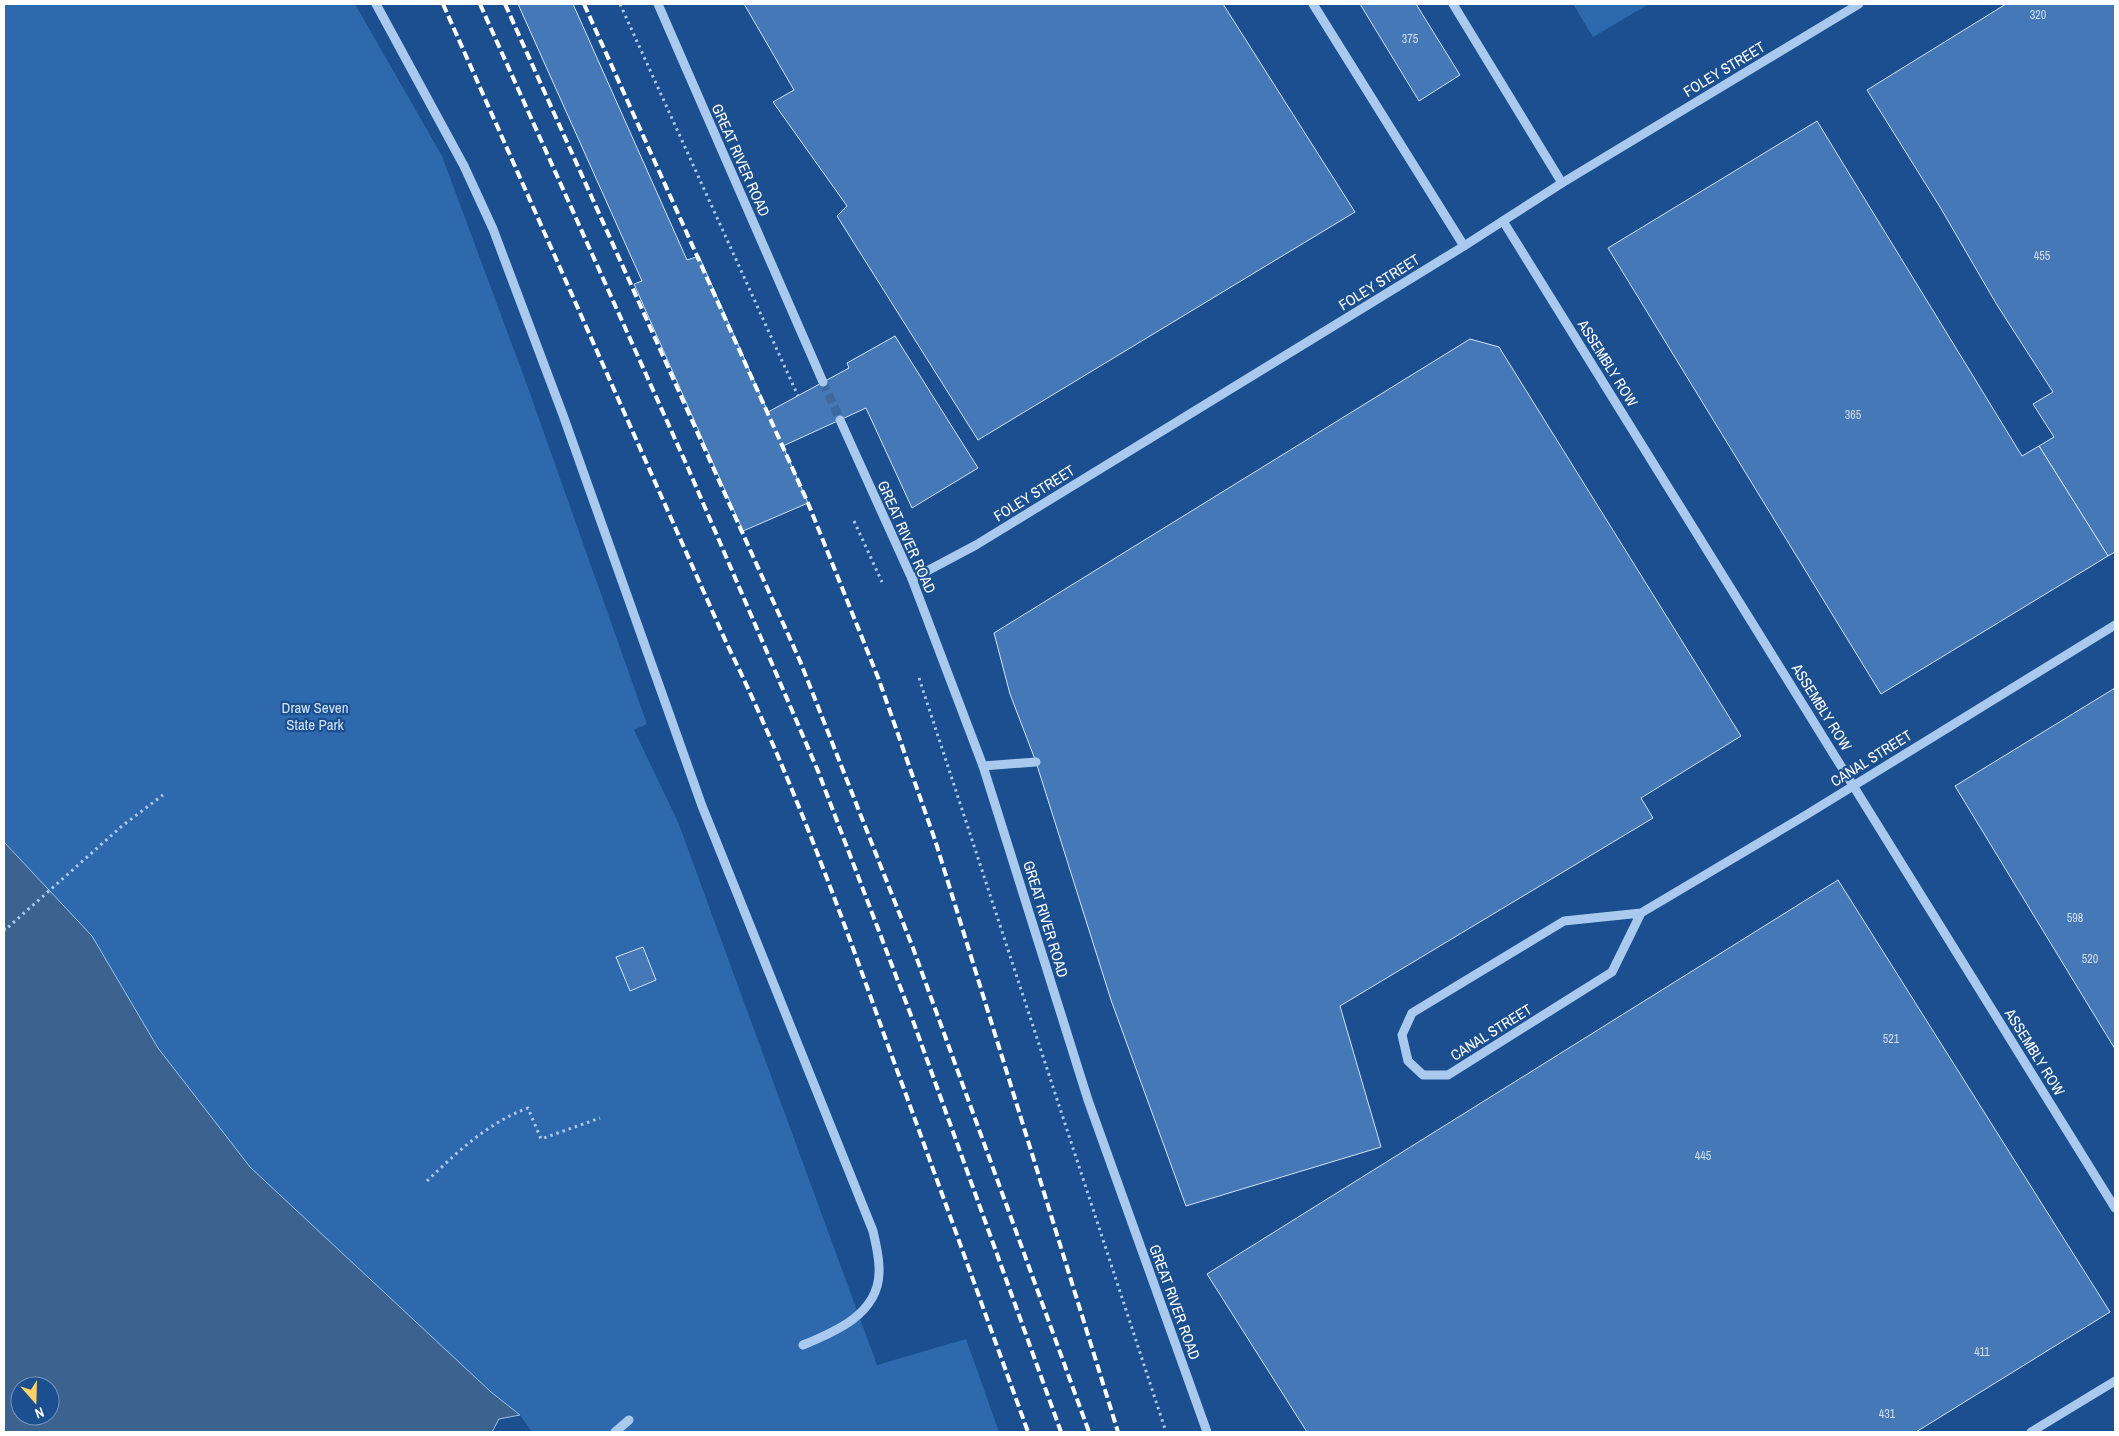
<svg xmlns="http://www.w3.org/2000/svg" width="2119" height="1436" font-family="'Archivo Narrow',sans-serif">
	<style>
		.green { fill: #2e69ad }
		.water { fill: #3c6290; stroke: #9cc4f0; fill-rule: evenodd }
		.building { fill: #4478b7; stroke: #cfe3fa }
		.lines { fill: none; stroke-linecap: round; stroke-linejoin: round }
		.minor-tunnel { stroke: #3d69a0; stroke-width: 9; stroke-dasharray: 9 4.5; stroke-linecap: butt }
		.path { stroke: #a9c9ee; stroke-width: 3; stroke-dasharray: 2.5 4; stroke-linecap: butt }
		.minor { stroke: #a9c9ee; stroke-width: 9 }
		.rail { stroke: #fff; stroke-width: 4; stroke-dasharray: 9 4; stroke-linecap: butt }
		.labels { text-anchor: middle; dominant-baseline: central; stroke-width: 4.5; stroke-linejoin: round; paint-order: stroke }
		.number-label { font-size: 12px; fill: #d0dded }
		.street-label { font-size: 15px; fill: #fff; stroke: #1b4f8f }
		.park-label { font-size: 15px; fill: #cfe3fa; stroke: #1b4f8f }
	</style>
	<rect width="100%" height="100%" fill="#1b4f8f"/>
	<g class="green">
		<polygon points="4,4 355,4 442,156 527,385 647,724 634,730 678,822 877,1365 966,1339 999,1432 532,1432 520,1415 491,1392 250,1167 158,1048 92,936 4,842"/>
		<polygon points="1573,4 1649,4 1593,37"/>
	</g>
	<path class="water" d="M4 842 92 936 158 1048 250 1167 491 1392 520 1415 499 1419 492 1432H4ZM20 1386H50V1416H20Z"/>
	<g class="building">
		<polygon points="518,4 573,4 687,260 699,256 768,412 849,368 847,363 895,336 978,468 912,508 866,408 783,446 808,503 743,531 634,284 642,281"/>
		<polygon points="744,4 1223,4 1355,212 978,440 837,216 847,206 773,102 794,90"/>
		<polygon points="1360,4 1416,4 1460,75 1419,101"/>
		<polygon points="2006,4 2115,4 2115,552 2108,556 2039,446 2054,437 2033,404 2053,392 1997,305 1940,207 1867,90"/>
		<polygon points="1817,121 2022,456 2039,446 2108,556 1881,694 1608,248"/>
		<polygon points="1470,339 1499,347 1741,736 1641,798 1653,818 1340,1006 1381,1147 1186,1206 1111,1000 1036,762 1010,694 994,633"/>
		<polygon points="2115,688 2115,1049 1955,786"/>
		<polygon points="1838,880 2110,1312 1916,1432 1307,1432 1207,1274"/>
		<polygon points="643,947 656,980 630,991 616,957"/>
	</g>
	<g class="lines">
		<polyline class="minor-tunnel" points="823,382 840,420"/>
		<g class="path">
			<polyline points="620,4 798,396"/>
			<polyline points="854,521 882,582"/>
			<polyline points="919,678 1166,1432"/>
			<polyline points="4,928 5,930 122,826 163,795"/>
			<path d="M427 1181C457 1152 489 1122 528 1108L541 1139 600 1118"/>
		</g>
		<g class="minor">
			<path d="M376 4 464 166 493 229 563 415 702 806 873 1231C876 1245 880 1259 879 1273 878 1314 835 1332 803 1345"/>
			<polyline points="658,4 823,382"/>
			<polyline points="1313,4 1464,246"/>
			<polyline points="1453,4 1562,183"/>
			<polyline points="1503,221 2115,1208"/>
			<polyline points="840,420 912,579 983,766 1088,1100 1207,1432"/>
			<polyline points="912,579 976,545 1464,246 1562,183 1859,4"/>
			<polyline points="983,766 1036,762"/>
			<polyline points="1641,913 1612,972 1448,1075 1423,1075 1408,1061 1402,1035 1412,1013 1564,921 1641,913 1806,815 2115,625"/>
			<polyline points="615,1432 629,1420"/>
			<polyline points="2031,1432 2115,1381"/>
		</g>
		<g class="rail">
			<path d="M443 4 726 642C789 771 838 905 886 1040 934 1171 981 1302 1028 1432"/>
			<polyline points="480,4 688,468 818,771 912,1018 1061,1432"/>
			<polyline points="505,4 800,661 913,948 1089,1432"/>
			<polyline points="584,4 808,503 879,680 935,840 1118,1432"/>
		</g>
	</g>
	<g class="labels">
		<g class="number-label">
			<text x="2038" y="15">320</text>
			<text x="1410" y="39">375</text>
			<text x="2042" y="256">455</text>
			<text x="1853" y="415">365</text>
			<text x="2075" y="918">598</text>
			<text x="2090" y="959">520</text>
			<text x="1891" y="1039">521</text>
			<text x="1703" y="1156">445</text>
			<text x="1982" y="1352">411</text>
			<text x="1887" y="1414">431</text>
		</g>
		<g class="street-label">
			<text transform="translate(1724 69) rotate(-31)">FOLEY STREET</text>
			<text transform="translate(741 160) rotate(66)">GREAT RIVER ROAD</text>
			<text transform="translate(1379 282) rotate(-32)">FOLEY STREET</text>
			<text transform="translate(1608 363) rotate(58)">ASSEMBLY ROW</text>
			<text transform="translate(1034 493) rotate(-32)">FOLEY STREET</text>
			<text transform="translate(907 537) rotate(66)">GREAT RIVER ROAD</text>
			<text transform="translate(1822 707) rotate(58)">ASSEMBLY ROW</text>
			<text transform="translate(1871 758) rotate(-32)">CANAL STREET</text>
			<text transform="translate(1046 919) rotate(73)">GREAT RIVER ROAD</text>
			<text transform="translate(1491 1032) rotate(-32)">CANAL STREET</text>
			<text transform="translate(2035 1052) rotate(58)">ASSEMBLY ROW</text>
			<text transform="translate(1175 1302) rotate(70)">GREAT RIVER ROAD</text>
		</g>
		<g class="park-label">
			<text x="315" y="707">Draw Seven<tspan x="315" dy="17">State Park</tspan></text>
		</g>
	</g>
	<rect width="2119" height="1436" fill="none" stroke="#ffffff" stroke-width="10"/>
	<g transform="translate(35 1401) rotate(160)"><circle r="24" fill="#1b4f8f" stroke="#7695bc"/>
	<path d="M0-4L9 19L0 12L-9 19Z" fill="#ffd166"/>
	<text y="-8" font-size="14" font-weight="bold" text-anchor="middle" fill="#ffffff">N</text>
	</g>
</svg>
